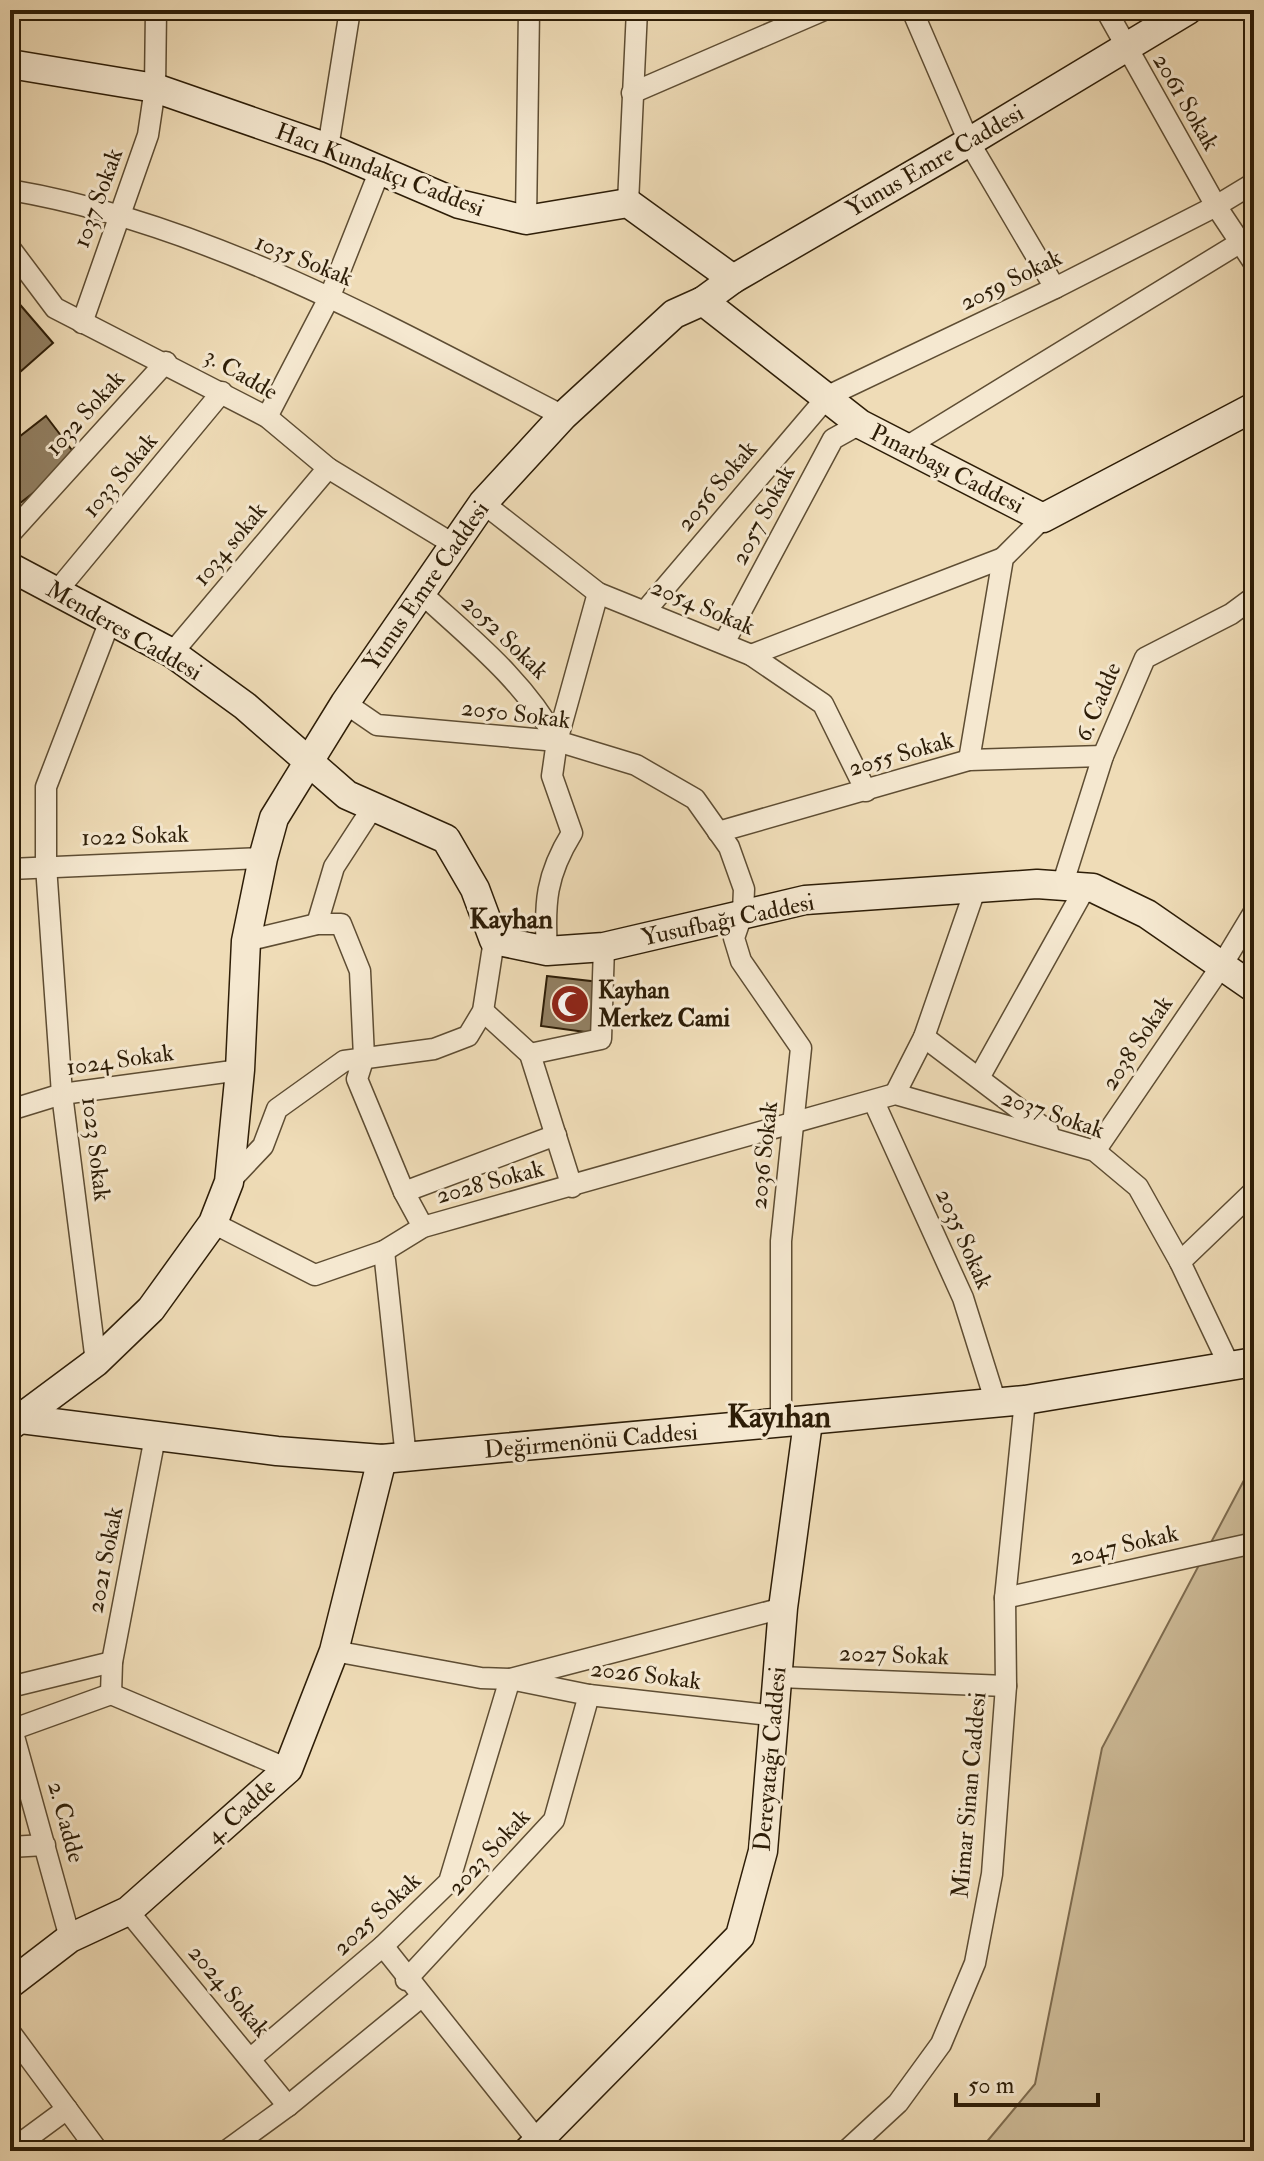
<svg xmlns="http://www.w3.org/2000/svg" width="1264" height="2161" font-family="'IM FELL Double Pica',serif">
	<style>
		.green { fill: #cebc99; stroke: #7e6c50; stroke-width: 2 }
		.building { fill: #928063; stroke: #2d1d07; stroke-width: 2 }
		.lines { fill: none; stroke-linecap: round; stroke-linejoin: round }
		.street-casing { stroke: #5e4d33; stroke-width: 23 }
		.secondary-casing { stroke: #2d1d07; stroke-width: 31 }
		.street { stroke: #f5e8d0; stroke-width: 20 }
		.secondary { stroke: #f5e8d0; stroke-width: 28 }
		.labels { text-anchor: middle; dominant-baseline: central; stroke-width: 6; stroke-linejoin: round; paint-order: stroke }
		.street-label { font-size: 24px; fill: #2d1d07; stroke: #f5e8d0 }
		.poi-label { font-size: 24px; font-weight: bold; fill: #2d1d07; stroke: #f5e8d0; text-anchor: start }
		.quarter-label { font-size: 28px; font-weight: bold; fill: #2d1d07; stroke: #f5e8d0 }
		.district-label { font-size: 32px; font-weight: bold; fill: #2d1d07; stroke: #f5e8d0 }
	</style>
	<rect width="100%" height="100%" fill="#efdcb7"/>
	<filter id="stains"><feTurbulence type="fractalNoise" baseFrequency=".0025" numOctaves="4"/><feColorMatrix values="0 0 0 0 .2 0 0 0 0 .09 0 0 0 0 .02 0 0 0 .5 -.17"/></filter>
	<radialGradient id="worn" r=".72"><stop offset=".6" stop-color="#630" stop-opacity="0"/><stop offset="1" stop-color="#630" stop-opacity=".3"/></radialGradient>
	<polygon class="green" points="1251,1467 1254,1468 1254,2151 979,2151 1035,2084 1102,1748"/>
	<g class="building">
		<polygon points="10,293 53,343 20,372 10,360"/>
		<polygon points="46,416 78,458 10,511 10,444"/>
		<polygon points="547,976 599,982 593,1033 541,1026"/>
	</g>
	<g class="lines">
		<defs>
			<g id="street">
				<polyline points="912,10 969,142 1055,288"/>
				<polyline points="1106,10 1216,206 1254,263"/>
				<polyline points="632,93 824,10"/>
				<polyline points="328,148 350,10"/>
				<path d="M10 190C206 223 388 326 563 416"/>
				<polyline points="628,203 637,10"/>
				<polyline points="526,220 529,10"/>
				<polyline points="10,248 55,308 267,417 328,468 453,544"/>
				<polyline points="82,323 148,135 155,88 156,10"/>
				<polyline points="267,417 330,296 380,170"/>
				<polyline points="903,449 1241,242"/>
				<polyline points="483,503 598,593 751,655 823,704 866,791"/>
				<polyline points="10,534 166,362"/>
				<polyline points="57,591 222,392"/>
				<path d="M420 592C470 638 524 680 557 741"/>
				<polyline points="646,610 828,396 1055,288 1216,206 1254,183"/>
				<polyline points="724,643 833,439 860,424"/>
				<polyline points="172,653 328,468"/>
				<polyline points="751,655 1003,558"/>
				<polyline points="345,703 377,725 557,741 636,765 695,799 729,847 744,889 743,912 734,938 741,961 801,1048 781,1241 781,1424"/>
				<polyline points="969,760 1003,558 1043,518"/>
				<polyline points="718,832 969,760 1103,756"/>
				<polyline points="10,869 263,858"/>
				<polyline points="1062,886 1103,756 1145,658 1231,614 1254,597"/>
				<polyline points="317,924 334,867 373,807"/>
				<polyline points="246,941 317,924 341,924 360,971 364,1057 357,1079 404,1192 423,1227"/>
				<path d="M547 951C544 903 546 875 572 833L552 776 557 741 598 593"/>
				<polyline points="483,1011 530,1054 572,1187"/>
				<polyline points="924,1037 1048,1131"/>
				<polyline points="530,1054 601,1039 604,947"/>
				<polyline points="979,1078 1085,888"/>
				<polyline points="895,1094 924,1037 975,890"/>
				<polyline points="874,1102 963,1298 995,1400"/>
				<polyline points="10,1110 62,1094 240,1070"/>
				<polyline points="1095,1151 1222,965 1254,912"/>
				<polyline points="229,1182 263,1146 277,1109 344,1061 434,1049 468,1036 483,1011 494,940"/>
				<polyline points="404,1192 556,1135"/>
				<polyline points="213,1223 315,1275 384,1251 423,1227 895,1094 1095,1151 1138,1187 1180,1262 1230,1367"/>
				<polyline points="384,1251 406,1458"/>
				<polyline points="1180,1262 1254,1191"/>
				<polyline points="96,1362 62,1094 46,866 46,787 111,618"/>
				<polyline points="1005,1598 1254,1543"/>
				<polyline points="334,1651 481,1678 510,1679 783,1608"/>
				<polyline points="779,1677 1006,1686"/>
				<polyline points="10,1687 112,1662"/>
				<polyline points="111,1694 112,1662 155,1437"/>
				<polyline points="111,1694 288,1769"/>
				<polyline points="10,1722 70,1938"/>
				<polyline points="14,1729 111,1694"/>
				<polyline points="10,1847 45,1845"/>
				<polyline points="128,1911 288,2106"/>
				<polyline points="383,1946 546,2151"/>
				<polyline points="406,1980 554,1820 589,1695"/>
				<polyline points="10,2032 98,2151"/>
				<polyline points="251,2058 383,1946 449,1882 510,1679 589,1695 777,1716"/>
				<polyline points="10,2151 67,2109"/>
				<polyline points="226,2151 288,2106 421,1997"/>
				<polyline points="846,2151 898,2103 941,2044 975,1963 992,1874 1006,1686 1005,1598 1025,1400"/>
			</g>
			<g id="secondary">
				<polyline points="10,64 155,88 328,148 459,204 526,220 628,203 733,279"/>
				<polyline points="703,301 860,424 1043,518 1254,407"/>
				<polyline points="10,567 172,653 245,706 347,795 446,839 475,889 494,940 547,951 604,947 805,900 1037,884 1093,888 1147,914 1254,988"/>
				<polyline points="21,1419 277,1451 382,1459 1025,1400 1254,1362"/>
				<polyline points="10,1426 96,1362 151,1309 213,1223 229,1182 240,1070 246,941 263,858 274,818 345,703 483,503 563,416 674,314 703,301 733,279 969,142 1188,10"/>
				<polyline points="10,1984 70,1938 128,1911 288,1769 334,1651 382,1459"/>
				<polyline points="528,2151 740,1936 763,1851 783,1608 808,1422"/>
			</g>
		</defs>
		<use href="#street" class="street-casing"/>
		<use href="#secondary" class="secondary-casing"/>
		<use href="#street" class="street"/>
		<use href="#secondary" class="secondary"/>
	</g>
	<defs>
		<symbol id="mosque-disc" viewBox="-11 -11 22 22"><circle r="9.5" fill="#8f2418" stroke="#f5e8d0"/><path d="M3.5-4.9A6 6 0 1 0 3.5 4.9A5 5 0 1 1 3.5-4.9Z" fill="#fff"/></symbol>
	</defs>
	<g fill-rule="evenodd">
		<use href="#mosque-disc" x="548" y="982" width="44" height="44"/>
	</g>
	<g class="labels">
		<g class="street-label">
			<text transform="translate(1186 102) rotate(60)">2061 Sokak</text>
			<text transform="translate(935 161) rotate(-30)">Yunus Emre Caddesi</text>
			<text transform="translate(380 170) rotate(21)">Hacı Kundakçı Caddesi</text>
			<text transform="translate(98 198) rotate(-70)">1037 Sokak</text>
			<text transform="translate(304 260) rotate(22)">1035 Sokak</text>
			<text transform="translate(1011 280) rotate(-26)">2059 Sokak</text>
			<text transform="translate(241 374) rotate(30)">3. Cadde</text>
			<text transform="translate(85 413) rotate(-48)">1032 Sokak</text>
			<text transform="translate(947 469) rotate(27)">Pınarbaşı Caddesi</text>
			<text transform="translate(120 475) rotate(-50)">1033 Sokak</text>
			<text transform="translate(717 486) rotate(-50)">2056 Sokak</text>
			<text transform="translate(763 515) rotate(-62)">2057 Sokak</text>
			<text transform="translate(230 544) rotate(-50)">1034 sokak</text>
			<text transform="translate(426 586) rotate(-55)">Yunus Emre Caddesi</text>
			<text transform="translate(703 607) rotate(23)">2054 Sokak</text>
			<text transform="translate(124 631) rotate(30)">Menderes Caddesi</text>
			<text transform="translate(505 637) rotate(44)">2052 Sokak</text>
			<text transform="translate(1098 702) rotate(-67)">6. Cadde</text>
			<text transform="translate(516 714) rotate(7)">2050 Sokak</text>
			<text transform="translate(901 754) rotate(-16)">2055 Sokak</text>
			<text transform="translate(135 836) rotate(-2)">1022 Sokak</text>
			<text transform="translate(728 920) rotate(-12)">Yusufbağı Caddesi</text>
			<text transform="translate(1137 1043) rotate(-56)">2038 Sokak</text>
			<text transform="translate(120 1060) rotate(-8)">1024 Sokak</text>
			<text transform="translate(1053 1114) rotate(19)">2037 Sokak</text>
			<text transform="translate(96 1149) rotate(83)">1023 Sokak</text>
			<text transform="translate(764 1155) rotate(-84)">2036 Sokak</text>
			<text transform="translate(490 1182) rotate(-15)">2028 Sokak</text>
			<text transform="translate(964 1239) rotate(66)">2035 Sokak</text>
			<text transform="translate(591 1441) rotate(-5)">Değirmenönü Caddesi</text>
			<text transform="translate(1124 1545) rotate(-13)">2047 Sokak</text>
			<text transform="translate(105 1560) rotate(-79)">2021 Sokak</text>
			<text transform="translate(894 1655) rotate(2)">2027 Sokak</text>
			<text transform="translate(646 1675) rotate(7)">2026 Sokak</text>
			<text transform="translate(770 1759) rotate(-85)">Dereyatağı Caddesi</text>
			<text transform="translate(969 1795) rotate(-85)">Mimar Sinan Caddesi</text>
			<text transform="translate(241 1811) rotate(-42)">4. Cadde</text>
			<text transform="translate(66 1822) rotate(75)">2. Cadde</text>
			<text transform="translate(489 1852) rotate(-47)">2023 Sokak</text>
			<text transform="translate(377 1914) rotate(-43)">2025 Sokak</text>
			<text transform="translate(229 1991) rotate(50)">2024 Sokak</text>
		</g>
		<g class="poi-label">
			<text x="598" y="990">Kayhan<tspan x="598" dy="28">Merkez Cami</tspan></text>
		</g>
		<g class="quarter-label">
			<text x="511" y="919">Kayhan</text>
		</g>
		<g class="district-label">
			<text x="779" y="1417">Kayıhan</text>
		</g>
	</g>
	<rect width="1264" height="2161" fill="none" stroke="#efdcb7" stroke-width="40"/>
	<rect x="12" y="12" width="1240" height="2137" fill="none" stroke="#2d1d07" stroke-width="4"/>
	<rect x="20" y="20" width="1224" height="2121" fill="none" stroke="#2d1d07" stroke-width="2"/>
	<path d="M956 2093v12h142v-12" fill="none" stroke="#2d1d07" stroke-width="4"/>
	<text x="968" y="2093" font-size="24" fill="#2d1d07" stroke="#f5e8d0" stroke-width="6" paint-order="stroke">50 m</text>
	<rect width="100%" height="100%" filter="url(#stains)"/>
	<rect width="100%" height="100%" fill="url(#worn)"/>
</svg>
